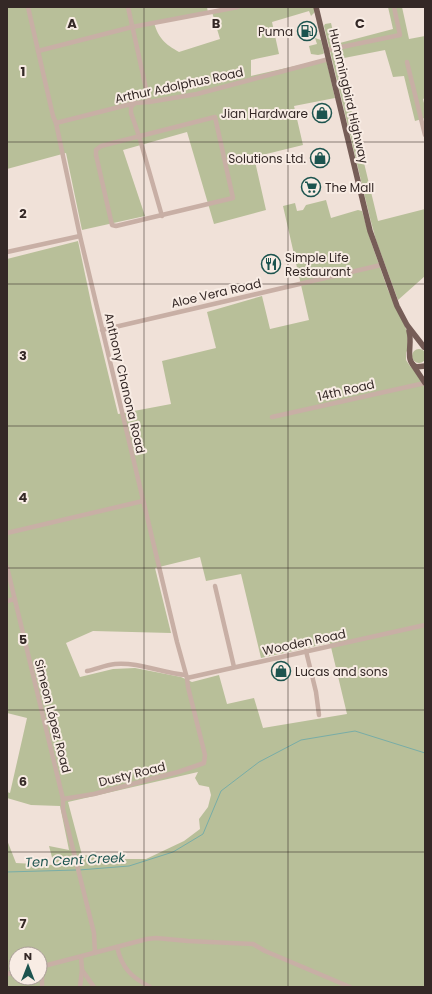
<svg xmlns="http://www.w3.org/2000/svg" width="432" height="994" font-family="Poppins,sans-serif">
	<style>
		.green { fill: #b8bf99; fill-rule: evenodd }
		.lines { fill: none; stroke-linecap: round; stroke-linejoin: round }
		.stream { stroke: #78ada7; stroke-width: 1 }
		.minor { stroke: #c8afa5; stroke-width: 4.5 }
		.major { stroke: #765d57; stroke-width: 5.5 }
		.grid { fill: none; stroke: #342826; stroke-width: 1; stroke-opacity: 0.55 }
		.labels { text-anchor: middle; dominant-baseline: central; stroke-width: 4; stroke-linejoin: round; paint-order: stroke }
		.poi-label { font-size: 12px; fill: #342826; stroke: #f8ece4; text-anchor: end }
		.street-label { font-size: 12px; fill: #342826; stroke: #f8ece4 }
		.water-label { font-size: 13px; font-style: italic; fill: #1d544f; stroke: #f8ece4 }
		.grid-label { font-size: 13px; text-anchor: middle; font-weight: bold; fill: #342826; stroke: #f8ece4; stroke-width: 4; stroke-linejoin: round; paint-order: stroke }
	</style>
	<rect width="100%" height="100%" fill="#f0e1d8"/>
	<g class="green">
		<path d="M7 7H207L208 13 154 23C159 39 165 44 179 52L220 39 212 12 238 7H314L315 12 311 16 309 11 272 22 279 54 251 60V76L326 59 335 98 294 106 303 145 254 157 266 210 214 224 187 132 123 150 145 216 82 230 66 153 7 169Z"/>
		<polygon points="388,7 402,7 409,39 425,36 425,98 423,99 425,107 425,118 415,121 404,76 393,77 385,50 339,59 378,221 425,209 425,276 398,300 376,240 370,218 324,26 325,24 331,23 336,44 393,29"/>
		<polygon points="315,38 321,40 324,53 323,54 318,55 311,54 309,46 317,44"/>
		<path d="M326 200 331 218 358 210 362 211 371 242 388 290 407 331 408 348 406 353V360L410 366 417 373 425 388V987H7V840L16 863 54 865 49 846 69 850 60 806 31 805 7 798V792L10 793 27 718 7 713V259L78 241 92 307 118 414 171 404 162 361 216 348 207 312 262 296 270 329 309 320 283 206 295 203 297 211 303 210 306 205ZM200 557 206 581 241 574 261 658 330 643 347 714 263 728 254 698 227 704 219 675 192 682 181 677 135 668 113 669 80 677 66 643 93 631 171 633 155 568ZM198 772 195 778 199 785 209 787 211 795 208 807 199 819 200 829 184 841 146 859H125L82 855 68 802ZM16 954H40V978H16Z"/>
		<circle cx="419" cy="356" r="7"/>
	</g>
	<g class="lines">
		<g class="stream">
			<polyline points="79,870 129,866 173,852 203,834 221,791 259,762 301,740 355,731 425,753"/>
			<polyline points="7,872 76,870"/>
		</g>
		<g class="minor">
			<polyline points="28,7 53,116 56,123 80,236 177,642 187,678 188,687 205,755 204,763 178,772 94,794 63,799"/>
			<polyline points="128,7 149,102"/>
			<polyline points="327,50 400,35 394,7"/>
			<polyline points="38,51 132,27 238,7"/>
			<polyline points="407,62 425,135"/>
			<polyline points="135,103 131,107 131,113 139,136 162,216"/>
			<polygon points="215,117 233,198 116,226 112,225 96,155 96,150 101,146"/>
			<polyline points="56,123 135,103 149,102 197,94 329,59"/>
			<polyline points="7,252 80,236"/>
			<polyline points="102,330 381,265"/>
			<polyline points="272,417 425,383"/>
			<polyline points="7,533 143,501"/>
			<polyline points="7,567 63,799 63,809 94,933 95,953"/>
			<polyline points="215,586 234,667"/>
			<polyline points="7,601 15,599"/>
			<polyline points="306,651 316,692 319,715"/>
			<path d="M87 671C97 669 105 665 115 664 139 662 162 673 186 675"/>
			<polyline points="187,678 425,625"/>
			<path d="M117 947C122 968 131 977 150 987"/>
			<polyline points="40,967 147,939 156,938 188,941 253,944 265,951 350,987"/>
			<polyline points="42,967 42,987"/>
			<polyline points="82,970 94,987"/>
			<polyline points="7,974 16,972"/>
			<polyline points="80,987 82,970 81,957"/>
		</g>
		<g class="major">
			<polyline points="316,7 370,231 397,306 407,325 424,347"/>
			<path d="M409 331C413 345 404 360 416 367L425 366"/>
			<polyline points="413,365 425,383"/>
		</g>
	</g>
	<path class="grid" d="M144 7V987M288 7V987M7 142H425M7 284H425M7 426H425M7 568H425M7 710H425M7 852H425"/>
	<defs>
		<symbol id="fuel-ring" viewBox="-11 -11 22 22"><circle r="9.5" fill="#f8ece4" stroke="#1d544f" stroke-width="1.5"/><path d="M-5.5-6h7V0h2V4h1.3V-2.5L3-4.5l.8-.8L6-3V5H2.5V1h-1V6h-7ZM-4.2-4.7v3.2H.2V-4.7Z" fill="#1d544f"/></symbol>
		<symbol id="shop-ring" viewBox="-11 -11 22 22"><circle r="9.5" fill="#f8ece4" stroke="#1d544f" stroke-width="1.5"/><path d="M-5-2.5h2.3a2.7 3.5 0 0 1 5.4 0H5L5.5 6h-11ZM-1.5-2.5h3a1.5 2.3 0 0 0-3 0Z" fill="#1d544f"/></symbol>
		<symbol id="supermarket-ring" viewBox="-11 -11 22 22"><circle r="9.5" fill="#f8ece4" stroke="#1d544f" stroke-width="1.5"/><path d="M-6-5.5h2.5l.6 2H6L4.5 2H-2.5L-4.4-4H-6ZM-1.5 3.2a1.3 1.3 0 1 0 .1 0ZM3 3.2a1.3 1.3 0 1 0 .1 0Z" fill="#1d544f"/></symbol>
		<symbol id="restaurant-ring" viewBox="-11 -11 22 22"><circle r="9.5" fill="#f8ece4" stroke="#1d544f" stroke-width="1.5"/><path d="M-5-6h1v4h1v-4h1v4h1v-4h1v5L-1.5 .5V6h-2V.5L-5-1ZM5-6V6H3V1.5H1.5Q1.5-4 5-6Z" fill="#1d544f"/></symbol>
	</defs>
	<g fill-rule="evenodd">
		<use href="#fuel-ring" x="296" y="20" width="22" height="22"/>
		<use href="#shop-ring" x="311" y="102" width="22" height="22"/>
		<use href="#shop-ring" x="309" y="147" width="22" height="22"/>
		<use href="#supermarket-ring" x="300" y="176" width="22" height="22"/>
		<use href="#restaurant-ring" x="260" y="253" width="22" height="22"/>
		<use href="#shop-ring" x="270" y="660" width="22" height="22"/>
	</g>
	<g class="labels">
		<g class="poi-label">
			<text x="293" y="31">Puma</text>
			<text x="308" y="113">Jian Hardware</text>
			<text x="306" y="158">Solutions Ltd.</text>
			<text x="325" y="187" text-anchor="start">The Mall</text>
			<text x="285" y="257" text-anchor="start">Simple Life<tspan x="285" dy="14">Restaurant</tspan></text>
			<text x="295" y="671" text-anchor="start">Lucas and sons</text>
		</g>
		<g class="street-label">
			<text transform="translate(179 85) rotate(-12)">Arthur Adolphus Road</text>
			<text transform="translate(349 96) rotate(77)">Hummingbird Highway</text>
			<text transform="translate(216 293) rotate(-13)">Aloe Vera Road</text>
			<text transform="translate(125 383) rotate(77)">Anthony Chanona Road</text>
			<text transform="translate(346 390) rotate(-13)">14th Road</text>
			<text transform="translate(304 642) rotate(-12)">Wooden Road</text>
			<text transform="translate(53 716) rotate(76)">Simeon López Road</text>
			<text transform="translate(132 774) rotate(-14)">Dusty Road</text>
		</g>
		<g class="water-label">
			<text transform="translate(75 860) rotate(-3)">Ten Cent Creek</text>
		</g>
	</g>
	<g class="grid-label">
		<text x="72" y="28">A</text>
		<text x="216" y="28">B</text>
		<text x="360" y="28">C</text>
		<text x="23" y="76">1</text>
		<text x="23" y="218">2</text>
		<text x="23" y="360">3</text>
		<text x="23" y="502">4</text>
		<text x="23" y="644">5</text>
		<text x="23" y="786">6</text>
		<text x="23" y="928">7</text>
	</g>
	<rect width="432" height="994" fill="none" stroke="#342826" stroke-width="16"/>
	<g transform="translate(28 966)"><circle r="19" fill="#f8ece4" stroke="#aa9e98"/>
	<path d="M0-3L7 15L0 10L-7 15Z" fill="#1d544f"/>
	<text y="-6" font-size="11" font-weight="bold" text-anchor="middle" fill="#342826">N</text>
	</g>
</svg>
